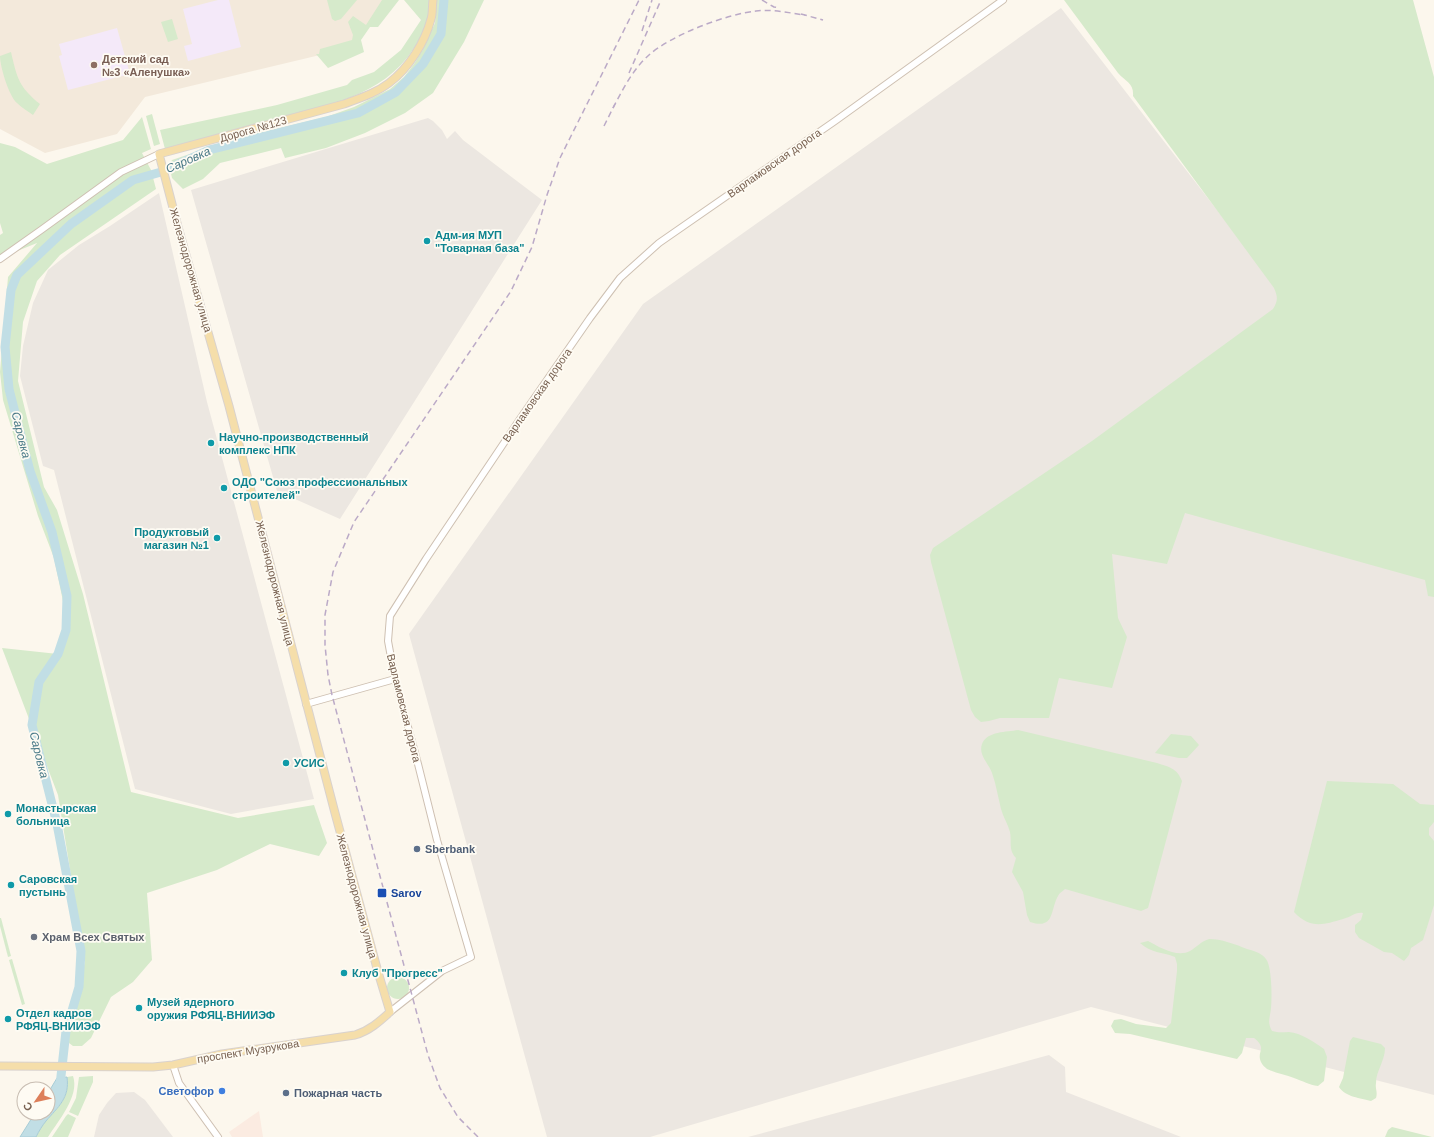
<svg xmlns="http://www.w3.org/2000/svg" width="1434" height="1137" font-family="Arial,sans-serif">
	<style>
		.residential { fill: #f3e9db }
		.commercial { fill: #fbebe1 }
		.industrial { fill: #ece7e1 }
		.education { fill: #f4e9f9 }
		.green { fill: #d6eacb }
		.water { fill: #c1dee5; stroke: #a8cdd6 }
		.lines { fill: none; stroke-linecap: round; stroke-linejoin: round }
		.river { stroke: #c1dee5; stroke-width: 9 }
		.minor-casing { stroke: #cec0b2; stroke-width: 8 }
		.major-casing { stroke: #d9d2ce; stroke-width: 9 }
		.minor { stroke: #fff; stroke-width: 6 }
		.major { stroke: #f5deaa; stroke-width: 7 }
		.rail { stroke: #bbaac7; stroke-width: 1.5; stroke-dasharray: 6 4; stroke-linecap: butt }
		.education-dot { fill: #8d6e63; stroke: #fefbf3; stroke-width: 1.5 }
		.culture-dot { fill: #0f9aa8; stroke: #fefbf3; stroke-width: 1.5 }
		.service-dot { fill: #5c6f8a; stroke: #fefbf3; stroke-width: 1.5 }
		.transit-dot { fill: #1a4fb4; stroke: #fefbf3; stroke-width: 1.5 }
		.worship-dot { fill: #6b7280; stroke: #fefbf3; stroke-width: 1.5 }
		.shop-dot { fill: #3f7fe0; stroke: #fefbf3; stroke-width: 1.5 }
		.labels { text-anchor: middle; dominant-baseline: central; stroke-width: 3.5; stroke-linejoin: round; paint-order: stroke }
		.education-label { font-size: 11px; font-weight: bold; fill: #785e54; stroke: #fefbf3; text-anchor: start }
		.street-label { font-size: 11px; fill: #776050; stroke: #fefbf3 }
		.culture-label { font-size: 11px; font-weight: bold; fill: #0d838f; stroke: #fefbf3; text-anchor: start }
		.service-label { font-size: 11px; font-weight: bold; fill: #4e5e75; stroke: #fefbf3; text-anchor: start }
		.transit-label { font-size: 11px; font-weight: bold; fill: #164399; stroke: #fefbf3; text-anchor: start }
		.worship-label { font-size: 11px; font-weight: bold; fill: #5b616d; stroke: #fefbf3; text-anchor: start }
		.shop-label { font-size: 11px; font-weight: bold; fill: #366cbe; stroke: #fefbf3; text-anchor: end }
		.water-label { font-size: 12px; font-style: italic; fill: #4a7a88; stroke: #fefbf3 }
	</style>
	<rect width="100%" height="100%" fill="#fcf7ed"/>
	<polygon class="residential" points="0,0 389,0 358,41 320,55 145,97 117,134 45,153 0,129"/>
	<polygon class="commercial" points="259,1111 263,1137 232,1137 229,1132"/>
	<g class="industrial">
		<polygon points="1061,8 1288,302 1434,468 1434,1095 1091,1007 650,1137 547,1137 409,634 643,304"/>
		<polygon points="428,118 433,121 442,130 447,139 455,131 463,140 542,200 340,519 277,491 191,190"/>
		<polygon points="159,193 207,402 314,799 231,814 135,789 54,470 43,466 20,376 23,346 33,303 48,270 79,245 110,226"/>
		<polygon points="1049,1055 1065,1067 1066,1092 1181,1137 748,1137"/>
		<polygon points="134,1092 145,1100 173,1137 94,1137 99,1115 107,1103 116,1093"/>
	</g>
	<g class="education">
		<polygon points="218,0 229,0 241,47 188,61 184,46 192,44 183,9"/>
		<polygon points="117,28 130,74 68,90 59,56 62,55 59,44"/>
	</g>
	<g class="green">
		<polygon points="327,0 357,0 341,19 335,21 332,19"/>
		<polygon points="382,0 399,0 378,27 370,27 361,40 364,52 328,68 316,54 319,54 320,49 352,40 353,35 348,22 353,16 366,25"/>
		<path d="M404 0H430C429 20 425 31 414 48 382 98 324 106 271 120 236 130 200 139 165 149L160 130 277 105 347 85 352 80 374 72 401 50 421 20Z"/>
		<polygon points="437,0 484,0 464,42 433,93 405,113 365,133 326,148 285,158 281,148 220,163 203,179 183,189 172,178 169,165 172,160 237,138 326,117 354,107 390,89 404,77 414,64 422,51 435,23"/>
		<path d="M1064 0H1413L1434 77V597L1428 596 1425 580 1185 513 1167 564 1112 554 1118 618 1127 637 1112 688 1059 678 1049 718H1000L989 721 981 722 975 717 971 710 931 562 930 555 933 548 1092 441 1273 309C1278 301 1278 297 1274 288L1133 96C1134 83 1126 82 1118 73Z"/>
		<polygon points="172,19 178,39 168,42 161,22"/>
		<path d="M11 52C17 78 19 87 40 104L33 115C28 111 22 108 17 103 9 96 0 67 0 56Z"/>
		<polygon points="152,114 160,144 154,146 146,116"/>
		<polygon points="142,117 151,149 142,153 151,170 156,189 60,255 37,281 23,322 18,381 44,487 57,510 83,594 131,792 238,818 314,805 327,843 319,856 270,844 217,870 147,893 152,960 133,982 111,997 91,1038 82,1046 73,1046 65,1040 85,962 58,795 2,648 58,654 65,611 54,558 38,516 3,400 0,372 8,277 37,243 0,258 0,235 3,233 0,223 0,143 15,147 47,164 123,140"/>
		<path d="M1018 730 1157 763C1169 767 1177 768 1182 781L1148 908 1141 911 1065 889C1062 892 1059 893 1058 896 1050 910 1055 930 1030 922L1027 915 1023 892 1012 872 1016 858C1008 849 1012 843 1010 832 1008 824 1003 817 1001 809 998 797 996 784 992 773 989 764 978 755 982 744 987 731 1007 732 1018 730Z"/>
		<polygon points="1171,734 1191,736 1199,745 1187,758 1179,758 1155,753"/>
		<path d="M1327 781 1393 784 1420 804 1434 805V822L1429 828V835L1434 841V905L1423 940 1411 948 1409 955 1404 961 1392 953 1384 952 1359 938 1355 932V925L1361 920 1363 913C1354 912 1352 917 1343 919 1323 925 1310 929 1294 912Z"/>
		<polygon points="0,918 1,918 11,956 8,957 0,926"/>
		<path d="M1209 939C1221 939 1235 944 1247 949 1254 951 1262 953 1266 959 1272 967 1272 997 1271 1008 1270 1018 1267 1022 1272 1031 1279 1033 1283 1032 1289 1032 1301 1033 1314 1042 1324 1049L1327 1057 1324 1081 1318 1086C1309 1085 1303 1081 1294 1078 1286 1075 1275 1073 1267 1069 1265 1067 1262 1065 1261 1062 1256 1051 1268 1049 1254 1038H1246L1242 1053 1237 1059 1130 1034 1115 1033 1111 1026 1114 1020 1121 1019 1136 1024 1166 1028 1171 1023 1177 971V964L1175 957C1162 952 1151 953 1140 943L1148 941C1159 947 1177 958 1190 951 1197 947 1200 942 1209 939Z"/>
		<polygon points="12,959 25,1004 22,1005 9,960"/>
		<circle cx="398" cy="988" r="11"/>
		<path d="M1353 1037 1381 1044 1385 1048C1385 1061 1376 1071 1376 1083 1375 1089 1378 1092 1376 1098L1371 1101C1361 1098 1345 1097 1339 1087L1343 1078 1350 1041Z"/>
		<path d="M73 1076C80 1096 58 1121 48 1137H36C39 1131 42 1126 46 1121 58 1107 70 1099 67 1077Z"/>
		<polygon points="93,1076 93,1082 78,1116 69,1112 76,1098 79,1077"/>
		<polygon points="68,1114 76,1118 68,1137 52,1137 66,1116"/>
		<polygon points="1392,1127 1432,1137 1385,1137 1388,1130"/>
	</g>
	<path class="water" d="M67 1077C70 1098 58 1107 46 1121 42 1126 39 1131 36 1137H20L35 1113H48V1093L57 1078Z"/>
	<g class="lines">
		<polyline class="river" points="48,1109 50,1107 60,1085 66,1031 79,987 81,951 57,824 32,725 39,682 58,654 66,630 67,596 52,532 30,471 9,389 5,347 11,290 17,275 71,224 133,180 161,172 209,150 358,113 396,92 423,64 441,34 444,0"/>
		<defs>
			<g id="minor">
				<polyline points="0,259 41,230 121,172 159,154"/>
				<polyline points="306,704 395,679"/>
				<polyline points="390,1012 442,971 471,957 437,840 418,764 395,679 388,641 390,616 426,559 520,419 590,318 620,278 659,243 835,121 1003,0"/>
				<polyline points="173,1065 179,1083 218,1137"/>
			</g>
			<path id="major" d="M0 1066 153 1067 173 1065 222 1054 355 1035C369 1031 379 1022 390 1012L378 972 335 813 229 406 178 227 159 154 344 104C360 98 376 93 389 83 409 68 425 42 431 19 433 13 432 6 433 0"/>
		</defs>
		<use href="#minor" class="minor-casing"/>
		<use href="#major" class="major-casing"/>
		<use href="#minor" class="minor"/>
		<use href="#major" class="major"/>
		<g class="rail">
			<polyline points="762,0 774,7 780,8"/>
			<polyline points="801,14 823,20"/>
			<polyline points="642,31 652,0"/>
			<polyline points="629,73 661,0"/>
			<path d="M613 108C623 89 633 69 649 55 671 35 727 14 756 11 773 9 789 13 805 15"/>
			<polyline points="604,126 615,104"/>
			<polyline points="478,1137 458,1117 440,1088 428,1055 373,850 332,695 328,675 325,645 325,615 333,572 354,522 511,291 532,247 547,195 560,158 639,0"/>
		</g>
	</g>
	<circle class="education-dot" cx="94" cy="65" r="4"/>
	<g class="culture-dot">
		<circle cx="427" cy="241" r="4"/>
		<circle cx="211" cy="443" r="4"/>
		<circle cx="224" cy="488" r="4"/>
		<circle cx="217" cy="538" r="4"/>
		<circle cx="286" cy="763" r="4"/>
		<circle cx="8" cy="814" r="4"/>
		<circle cx="11" cy="885" r="4"/>
		<circle cx="344" cy="973" r="4"/>
		<circle cx="139" cy="1008" r="4"/>
		<circle cx="8" cy="1019" r="4"/>
	</g>
	<g class="service-dot">
		<circle cx="417" cy="849" r="4"/>
		<circle cx="286" cy="1093" r="4"/>
	</g>
	<rect class="transit-dot" x="377" y="888" width="10" height="10" rx="2"/>
	<circle class="worship-dot" cx="34" cy="937" r="4"/>
	<circle class="shop-dot" cx="222" cy="1091" r="4"/>
	<g class="labels">
		<g class="education-label">
			<text x="102" y="59">Детский сад<tspan x="102" dy="13">№3 «Аленушка»</tspan></text>
		</g>
		<g class="street-label">
			<text transform="translate(253 129) rotate(-16)">Дорога №123</text>
			<text transform="translate(774 163) rotate(-35)">Варламовская дорога</text>
			<text transform="translate(191 270) rotate(74)">Железнодорожная улица</text>
			<text transform="translate(537 395) rotate(-55)">Варламовская дорога</text>
			<text transform="translate(275 583) rotate(76)">Железнодорожная улица</text>
			<text transform="translate(404 708) rotate(76)">Варламовская дорога</text>
			<text transform="translate(357 896) rotate(75)">Железнодорожная улица</text>
			<text transform="translate(248 1051) rotate(-9)">проспект Музрукова</text>
		</g>
		<g class="culture-label">
			<text x="435" y="235">Адм-ия МУП<tspan x="435" dy="13">"Товарная база"</tspan></text>
			<text x="219" y="437">Научно-производственный<tspan x="219" dy="13">комплекс НПК</tspan></text>
			<text x="232" y="482">ОДО "Союз профессиональных<tspan x="232" dy="13">строителей"</tspan></text>
			<text x="209" y="532" text-anchor="end">Продуктовый<tspan x="209" dy="13">магазин №1</tspan></text>
			<text x="294" y="763">УСИС</text>
			<text x="16" y="808">Монастырская<tspan x="16" dy="13">больница</tspan></text>
			<text x="19" y="879">Саровская<tspan x="19" dy="13">пустынь</tspan></text>
			<text x="352" y="973">Клуб "Прогресс"</text>
			<text x="147" y="1002">Музей ядерного<tspan x="147" dy="13">оружия РФЯЦ-ВНИИЭФ</tspan></text>
			<text x="16" y="1013">Отдел кадров<tspan x="16" dy="13">РФЯЦ-ВНИИЭФ</tspan></text>
		</g>
		<g class="service-label">
			<text x="425" y="849">Sberbank</text>
			<text x="294" y="1093">Пожарная часть</text>
		</g>
		<g class="transit-label">
			<text x="391" y="893">Sarov</text>
		</g>
		<g class="worship-label">
			<text x="42" y="937">Храм Всех Святых</text>
		</g>
		<g class="shop-label">
			<text x="214" y="1091">Светофор</text>
		</g>
		<g class="water-label">
			<text transform="translate(188 160) rotate(-24)">Саровка</text>
			<text transform="translate(21 435) rotate(76)">Саровка</text>
			<text transform="translate(39 755) rotate(76)">Саровка</text>
		</g>
	</g>
	<g transform="translate(36 1101) rotate(236)"><circle r="19" fill="#fefbf3" stroke="#c8bdb2"/>
	<path d="M0-3L7 15L0 10L-7 15Z" fill="#dd7f5a"/>
	<text y="-6" font-size="11" font-weight="bold" text-anchor="middle" fill="#776050">С</text>
	</g>
</svg>
